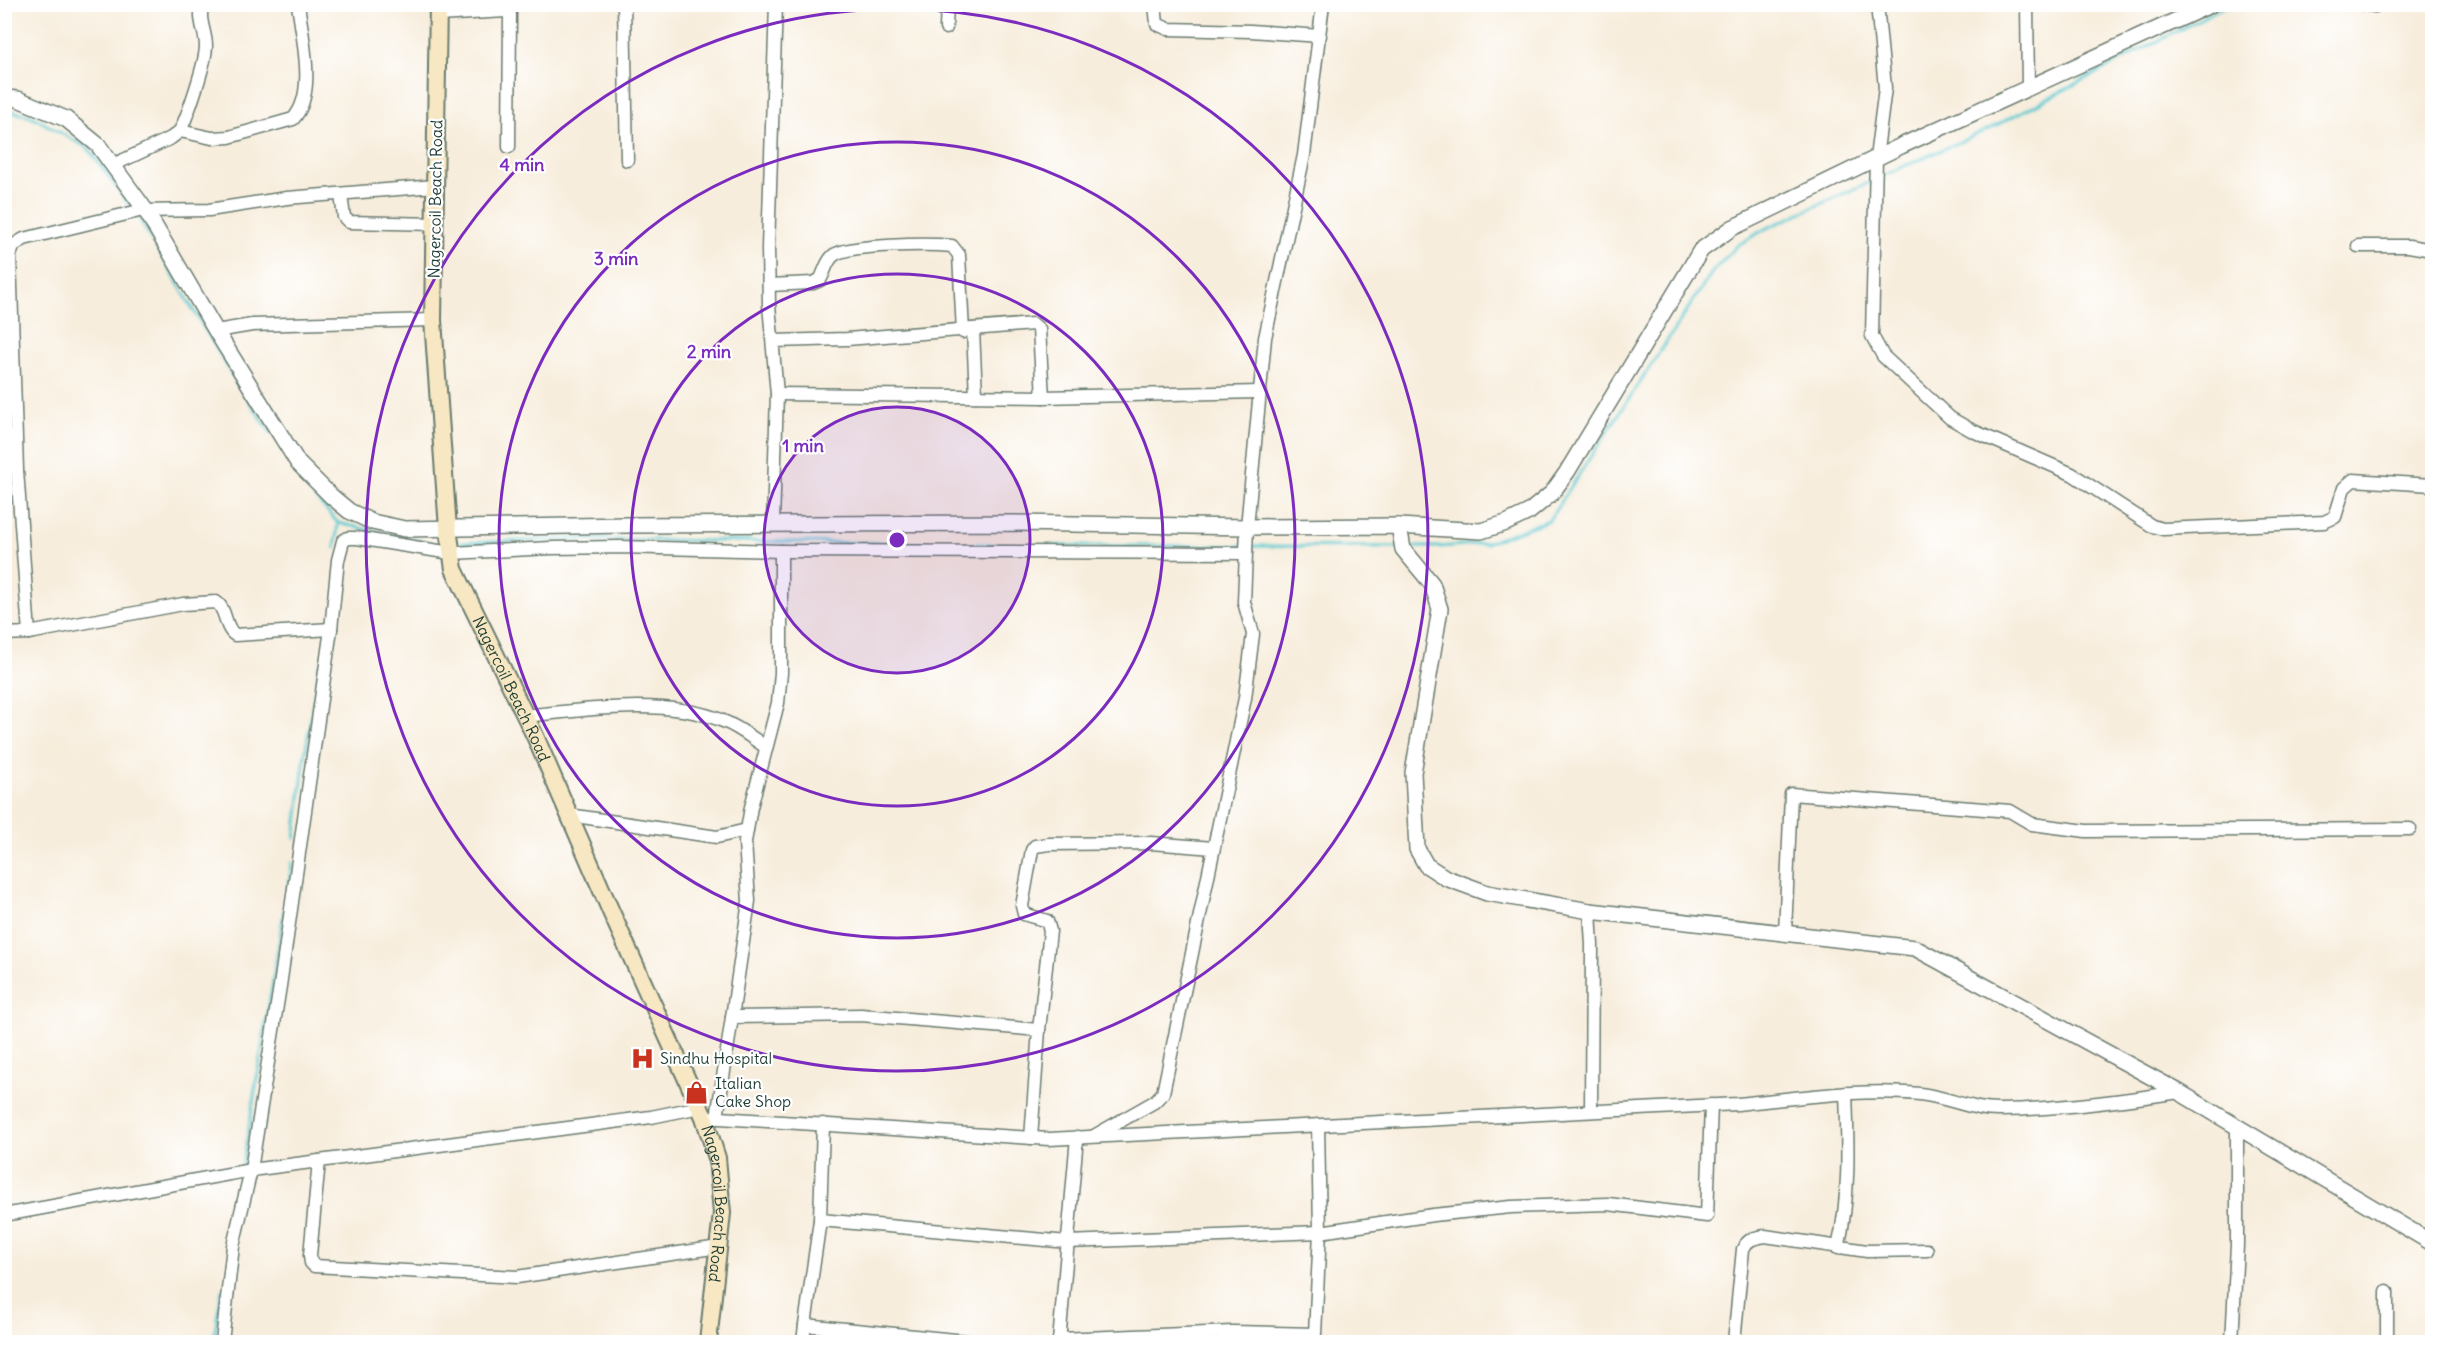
<svg xmlns="http://www.w3.org/2000/svg" width="2437" height="1347" font-family="Delius,sans-serif">
	<style>
		.lines { fill: none; stroke-linecap: round; stroke-linejoin: round }
		.stream { stroke: #5cc9d2; stroke-width: 3 }
		.minor-casing { stroke: #6b7b6f; stroke-width: 15 }
		.tertiary-casing { stroke: #6b7b6f; stroke-width: 18 }
		.secondary-casing { stroke: #6b7b6f; stroke-width: 20 }
		.minor { stroke: #fff; stroke-width: 12 }
		.tertiary { stroke: #fff; stroke-width: 15 }
		.secondary { stroke: #f7e8c3; stroke-width: 16 }
		.ring { fill: none; stroke: #7b2cbf; stroke-width: 3 }
		.labels { text-anchor: middle; dominant-baseline: central; stroke-width: 4.5; stroke-linejoin: round; paint-order: stroke }
		.street-label { font-size: 16px; fill: #1f3d34; stroke: #fff }
		.poi-label { font-size: 16px; fill: #1f3d34; stroke: #fff; text-anchor: start }
		.centre { fill: #7b2cbf; stroke: #fff; stroke-width: 3 }
		.ring-label { font-size: 18px; text-anchor: middle; font-weight: bold; fill: #7b2cbf; stroke: #fff; stroke-width: 4.5; stroke-linejoin: round; paint-order: stroke }
	</style>
	<rect width="100%" height="100%" fill="#fff"/>
	<filter id="ink" filterUnits="userSpaceOnUse"><feTurbulence type="fractalNoise" baseFrequency=".0167" numOctaves="2"/><feDisplacementMap in="SourceGraphic" scale="12" xChannelSelector="R" yChannelSelector="G"/><feConvolveMatrix kernelMatrix="1 2 1 2 8 2 1 2 1" color-interpolation-filters="sRGB"/></filter>
	<filter id="wash" filterUnits="userSpaceOnUse"><feTurbulence type="fractalNoise" baseFrequency=".008" numOctaves="4" result="noise"/><feDisplacementMap in="SourceGraphic" scale="24" xChannelSelector="R" yChannelSelector="G"/><feGaussianBlur stdDeviation="1.35" result="paint"/><feColorMatrix in="noise" values="0 0 0 0 0 0 0 0 0 0 0 0 0 0 0 0 0 1.4 0 .05"/><feComposite in="paint" operator="in"/></filter>
	<g filter="url(#wash)">
		<rect width="100%" height="100%" fill="#f7eddc"/>
		<g class="lines">
			<g class="stream">
				<polyline points="4,109 33,117 89,149 133,210"/>
				<polyline points="1878,178 1989,129 2229,4"/>
				<polyline points="137,215 240,388 272,434"/>
				<polyline points="297,472 314,496 338,523 434,544"/>
				<polyline points="460,543 579,539 1079,546 1244,546"/>
				<polyline points="1251,546 1397,547"/>
				<polyline points="1410,547 1440,547 1486,543 1549,520 1713,271 1738,245 1767,228 1872,181"/>
				<polyline points="335,548 338,523"/>
				<polyline points="295,839 305,755 320,664"/>
				<polyline points="243,1164 292,863"/>
				<polyline points="235,1212 240,1182"/>
				<polyline points="213,1342 222,1290"/>
			</g>
		</g>
	</g>
	<g filter="url(#ink)">
		<g class="lines">
			<defs>
				<g id="minor">
					<polyline points="624,4 627,160"/>
					<polyline points="1155,4 1157,24 1168,29 1251,31 1320,36"/>
					<polyline points="1877,4 1885,88 1876,158 1872,336 1883,356 1950,418 1971,430 2072,474 2152,526 2163,529 2324,522 2335,517 2344,488 2353,480 2432,485"/>
					<polyline points="2027,4 2028,88"/>
					<polyline points="2364,4 2375,6"/>
					<polyline points="438,15 506,11 510,14 509,147"/>
					<polyline points="946,28 947,4"/>
					<path d="M180 131 212 138 229 137 293 119C317 94 302 37 298 4"/>
					<path d="M113 165 171 138 180 131C188 115 206 62 206 46 206 32 197 18 203 4"/>
					<polyline points="341,195 344,217 349,222 435,224"/>
					<polyline points="2358,246 2409,246 2432,250"/>
					<path d="M769 285 813 283 820 280C825 272 826 261 834 255 850 244 931 244 952 246L959 255 963 332"/>
					<polyline points="973,330 976,396"/>
					<polyline points="216,331 252,325 433,320"/>
					<polyline points="773,341 847,339 1033,324 1039,329 1043,397"/>
					<polyline points="777,394 1043,397 1259,392"/>
					<polyline points="773,524 777,394 769,305 768,248 776,4"/>
					<polyline points="29,633 17,470 10,255 14,245 24,239 139,211 209,210 287,198 435,186"/>
					<path d="M4 634 29 633 183 604 216 602C227 609 224 628 235 635L331 629"/>
					<path d="M525 716C585 710 665 697 723 721 739 727 752 738 766 747"/>
					<polyline points="569,815 717,837 747,830"/>
					<polyline points="1590,911 1592,945 1591,1111"/>
					<polyline points="1785,933 1791,794 2010,811 2032,824 2086,831 2410,829"/>
					<polyline points="732,1017 749,901 745,842 751,807 778,703 781,673 781,551"/>
					<path d="M704 1117 1049 1139 1737 1104C1798 1098 1860 1088 1920 1094 1948 1097 1973 1111 2001 1110 2061 1109 2121 1101 2179 1092"/>
					<polyline points="717,1118 732,1017 861,1015 1039,1030"/>
					<polyline points="1094,1136 1154,1102 1163,1093 1245,698 1253,634 1244,602 1247,527 1265,338 1304,155 1323,4"/>
					<polyline points="1031,1138 1039,1030 1050,931 1047,921 1024,914 1022,906 1032,850 1035,846 1049,844 1151,843 1213,848"/>
					<polyline points="319,1161 310,1255 311,1263 314,1266 517,1277 719,1247"/>
					<polyline points="4,1215 251,1170 651,1117 700,1107"/>
					<polyline points="820,1220 823,1124"/>
					<path d="M1838 1248C1850 1196 1848 1146 1846 1093"/>
					<polyline points="2387,1291 2387,1342"/>
					<polyline points="1059,1339 1233,1332 1315,1334 1320,1232 1318,1125"/>
					<polyline points="222,1342 233,1246 251,1170 280,986 331,629 338,560 343,541 348,538 357,538 451,553 551,548 619,547 781,551 1246,553"/>
					<polyline points="803,1342 805,1325"/>
					<polyline points="975,1342 805,1325 820,1220 1068,1242 1320,1232 1433,1215 1511,1207 1608,1204 1707,1216 1711,1105"/>
					<polyline points="1059,1342 1077,1137"/>
					<path d="M1734 1342 1743 1249C1748 1239 1753 1238 1765 1236L1867 1251 1927 1250"/>
					<polyline points="2232,1342 2237,1245 2237,1126"/>
				</g>
				<g id="tertiary">
					<polyline points="4,98 18,99 66,119 98,145 146,211 216,331 298,463 331,496 349,511 372,522 405,529 628,525 1015,523 1247,527 1399,526 1481,531 1506,523 1529,512 1552,493 1567,472 1701,250 1732,228 1901,146 2212,4"/>
					<polyline points="1399,526 1403,549 1432,584 1440,609 1413,773 1417,849 1426,865 1446,878 1487,893 1590,911 1915,948 2179,1092 2432,1243"/>
				</g>
				<g id="secondary">
					<path id="s1" d="M438 4 433 320 448 529 454 569 535 736 612 914 704 1117 717 1158 722 1213 708 1342"/>
				</g>
			</defs>
			<use href="#minor" class="minor-casing"/>
			<use href="#tertiary" class="tertiary-casing"/>
			<use href="#secondary" class="secondary-casing"/>
			<use href="#minor" class="minor"/>
			<use href="#tertiary" class="tertiary"/>
			<use href="#secondary" class="secondary"/>
		</g>
	</g>
	<circle cx="897" cy="540" r="133" fill="#7b2cbf" fill-opacity=".12"/>
	<g class="ring">
		<circle cx="897" cy="540" r="133"/>
		<circle cx="897" cy="540" r="266"/>
		<circle cx="897" cy="540" r="398"/>
		<circle cx="897" cy="540" r="531"/>
	</g>
	<defs>
		<symbol id="hospital-bare" viewBox="-9 -9 18 18"><path d="M-5-5h3v3.5h4V-5h3V5h-3V1.5h-4V5h-3Z" fill="#c8321e" stroke="#fff" stroke-width="2.5" paint-order="stroke"/></symbol>
		<symbol id="shop-bare" viewBox="-9 -9 18 18"><path d="M-5-2.5h2.3a2.7 3.5 0 0 1 5.4 0H5L5.5 6h-11ZM-1.5-2.5h3a1.5 2.3 0 0 0-3 0Z" fill="#c8321e" stroke="#fff" stroke-width="2.5" paint-order="stroke"/></symbol>
	</defs>
	<g fill-rule="evenodd">
		<use href="#hospital-bare" x="626" y="1042" width="33" height="33"/>
		<use href="#shop-bare" x="680" y="1076" width="33" height="33"/>
	</g>
	<g class="labels">
		<g class="street-label">
			<text transform="translate(435 199) rotate(-89)">Nagercoil Beach Road</text>
			<text stroke="none"><textPath href="#s1" startOffset="699">Nagercoil Beach Road</textPath></text>
			<text stroke="none"><textPath href="#s1" startOffset="1257">Nagercoil Beach Road</textPath></text>
		</g>
		<g class="poi-label">
			<text x="660" y="1058">Sindhu Hospital</text>
			<text x="715" y="1083">Italian<tspan x="715" dy="18">Cake Shop</tspan></text>
		</g>
	</g>
	<circle cx="897" cy="540" r="9" class="centre"/>
	<g class="ring-label">
		<text x="522" y="171">4 min</text>
		<text x="616" y="265">3 min</text>
		<text x="709" y="358">2 min</text>
		<text x="803" y="452">1 min</text>
	</g>
	<rect width="2437" height="1347" fill="none" stroke="#fff" stroke-width="24"/>
</svg>
